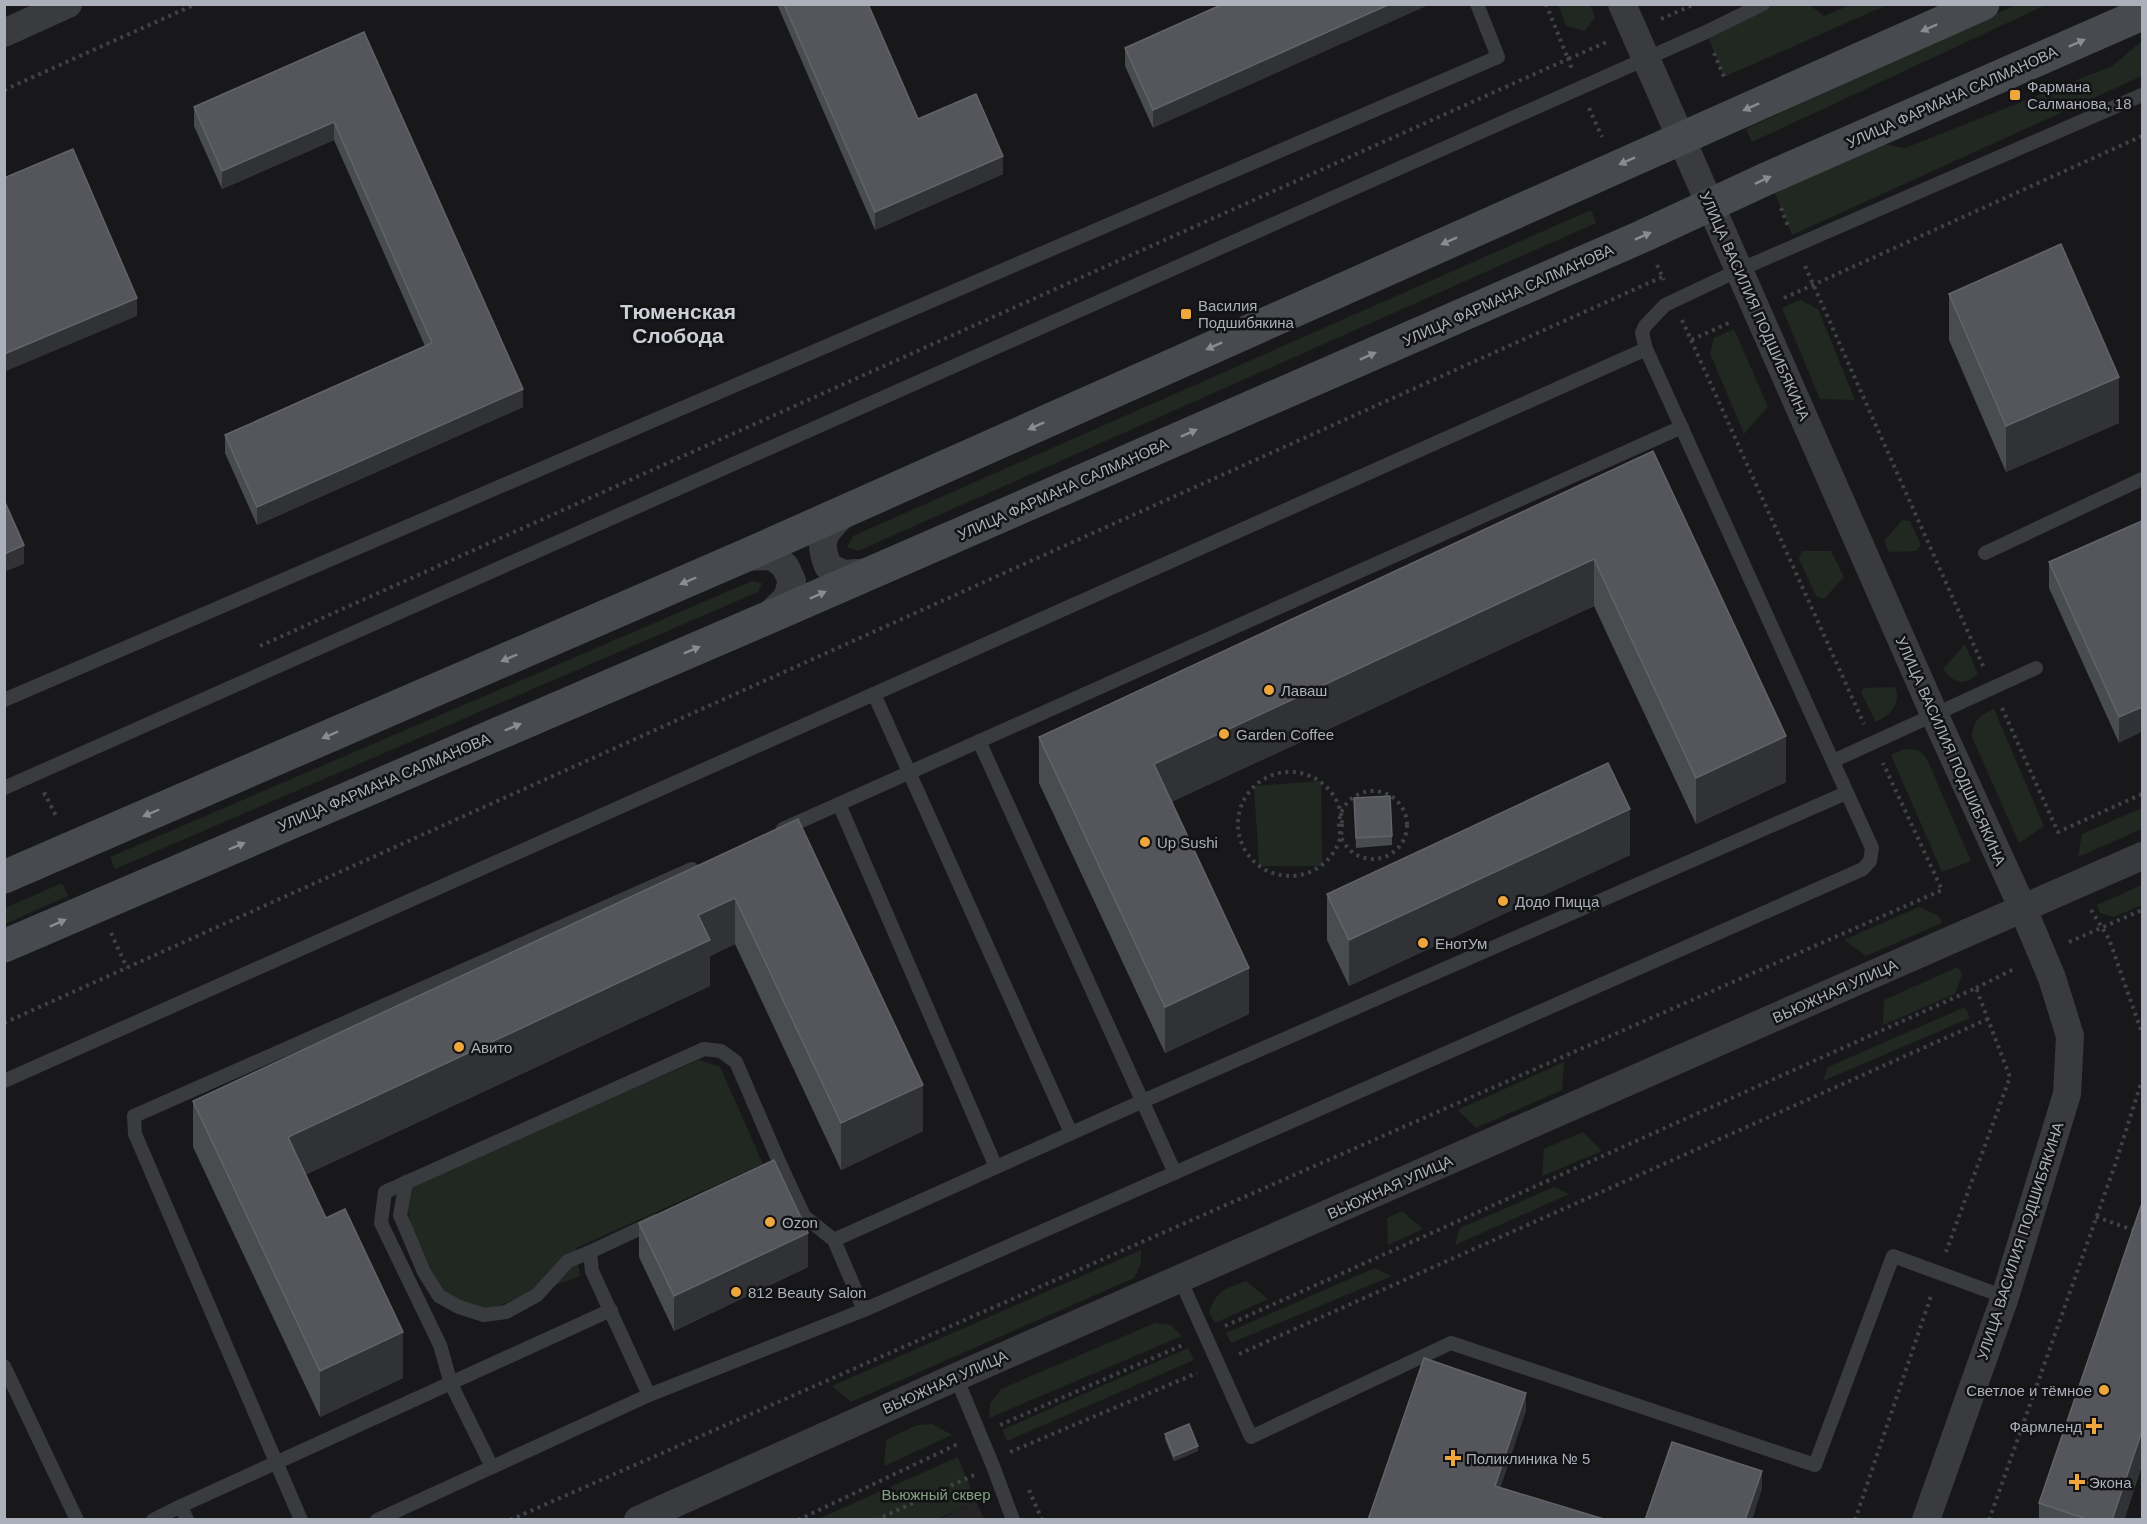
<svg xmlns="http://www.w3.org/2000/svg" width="2147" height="1524" font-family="Helvetica,sans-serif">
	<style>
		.built { fill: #242427 }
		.green { fill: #202821 }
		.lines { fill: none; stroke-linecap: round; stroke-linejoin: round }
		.path { stroke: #3f4246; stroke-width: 4; stroke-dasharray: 3 4.5; stroke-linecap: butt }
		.lane { stroke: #393b3f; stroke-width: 14 }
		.street { stroke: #393b3f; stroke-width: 28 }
		.secondary { stroke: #474a4f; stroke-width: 33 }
		.wall { fill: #494c4f }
		.shaded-wall { fill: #313235 }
		.building { fill: #54565b; stroke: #62646a; stroke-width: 1.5 }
		.oneway { fill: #888c95 }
		.poi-dot { fill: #eda73d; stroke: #131315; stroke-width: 2 }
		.labels { text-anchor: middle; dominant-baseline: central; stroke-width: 5; stroke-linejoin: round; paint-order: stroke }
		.poi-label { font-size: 15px; fill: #abb0ba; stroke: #131315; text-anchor: start }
		.street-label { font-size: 15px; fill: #abb0ba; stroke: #131315 }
		.park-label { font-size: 15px; fill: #83a483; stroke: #131315 }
		.district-label { font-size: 21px; font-weight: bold; fill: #cccfd6; stroke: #131315 }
	</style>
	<rect width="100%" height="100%" fill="#18181a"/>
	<polygon class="built" points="976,1502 984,1519 938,1520"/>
	<g class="green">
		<polygon points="1558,5 1590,5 1595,17 1585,31 1566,26"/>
		<polygon points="1763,5 1810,5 1824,16 1850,5 1887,5 1724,77 1706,32"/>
		<polygon points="2015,5 2046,5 1752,142 1746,129"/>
		<polygon points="2142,41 2142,76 1792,235 1774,191 1884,144 1905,148 2112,66"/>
		<polygon points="1591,210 1596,223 858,551 847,547 853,536"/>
		<polygon points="1800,300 1818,309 1855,400 1820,399 1782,308"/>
		<polygon points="1734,329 1768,407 1744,434 1710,353 1714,338"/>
		<polygon points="1902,520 1910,521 1921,545 1917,551 1889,552 1884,541"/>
		<polygon points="1802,551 1831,551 1844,577 1824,599 1816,596 1799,559"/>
		<polygon points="752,581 762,583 758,592 115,869 110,857"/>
		<path d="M1965 644 1978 674C1964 686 1954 684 1943 669Z"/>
		<path d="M1895 687C1902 705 1890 714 1876 722L1861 692 1864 688Z"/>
		<path d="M1994 709 2044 826 2019 843 1972 737C1973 720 1979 716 1994 709Z"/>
		<polygon points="1904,749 1918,750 1926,757 1971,861 1942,872 1891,755"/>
		<polygon points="1321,781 1322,866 1259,866 1254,786"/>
		<polygon points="2142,808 2142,829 2078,857 2082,834"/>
		<polygon points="62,883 68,896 5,924 5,908"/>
		<polygon points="2142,885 2142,905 2114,917 2100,913 2097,905"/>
		<polygon points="1919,907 1939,916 1942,923 1866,956 1844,940"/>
		<polygon points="1958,967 1962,975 1955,994 1883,1025 1884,1000"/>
		<polygon points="1965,1007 1970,1018 1823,1081 1828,1067"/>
		<polygon points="699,1060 720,1067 763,1164 576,1248 580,1276 489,1309 456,1303 442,1292 411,1227 406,1201 411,1184"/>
		<polygon points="1564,1062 1562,1090 1476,1128 1458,1110"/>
		<polygon points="1583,1132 1602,1151 1542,1176 1544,1149"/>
		<polygon points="1554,1187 1569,1194 1455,1245 1460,1228"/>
		<polygon points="1402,1211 1423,1229 1388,1245 1387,1218"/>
		<polygon points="1141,1250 1141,1263 1134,1278 851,1402 832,1386"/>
		<polygon points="1375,1268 1392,1276 1231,1343 1226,1333"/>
		<path d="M1246 1281 1268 1299 1215 1323 1209 1312C1217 1290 1225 1289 1246 1281Z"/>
		<polygon points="1155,1323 1171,1325 1182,1336 989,1418 990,1403 1001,1389"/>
		<polygon points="1188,1348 1194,1360 1007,1441 1002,1430"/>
		<polygon points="932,1424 952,1435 884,1466 886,1440 917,1425"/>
		<polygon points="958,1457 976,1502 938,1519 818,1519"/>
	</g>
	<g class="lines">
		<g class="path">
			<polyline points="1546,4 1568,59 1607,42"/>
			<polyline points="1661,19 1695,4"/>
			<polyline points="1714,53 1724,77"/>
			<polyline points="4,90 196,4"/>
			<polyline points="1589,108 1602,137"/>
			<polyline points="1781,208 1788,226"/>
			<polyline points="1657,265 1664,280"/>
			<polyline points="1805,266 1984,668"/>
			<polyline points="1784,298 2142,136"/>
			<polyline points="1682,320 1691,340 1731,322"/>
			<polyline points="1691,340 1864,724"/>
			<polyline points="260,646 1568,59 1572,69"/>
			<polyline points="2002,708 2058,832 2142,794"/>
			<circle cx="1290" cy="824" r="52"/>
			<circle cx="1373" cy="825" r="34"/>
			<polyline points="43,795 45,794 57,818"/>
			<polyline points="2091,910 2109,939 2142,1033"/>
			<polyline points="111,933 127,968"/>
			<polyline points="2069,942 2142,910"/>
			<polyline points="1976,988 2016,968"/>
			<polyline points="4,1023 1662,277"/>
			<polyline points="2096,1217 2142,1233"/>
			<polyline points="1225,1326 1976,988 2010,1077 1946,1252"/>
			<polyline points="1239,1354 1988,1019"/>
			<polyline points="1000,1425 1185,1344"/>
			<polyline points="1010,1452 1197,1373"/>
			<polyline points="1029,1490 1042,1520"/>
			<polyline points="510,1520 1942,890 1883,763"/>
			<polyline points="798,1520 960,1443"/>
			<polyline points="876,1520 974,1475"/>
			<polyline points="1855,1520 1932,1293"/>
			<polyline points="1989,1520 2115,1165 2142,1080"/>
		</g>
		<g class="lane">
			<polyline points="1985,553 2142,479"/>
			<polyline points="874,694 1646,349"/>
			<polyline points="4,700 1498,57 1477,4"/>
			<polyline points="979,741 1175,1173"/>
			<polyline points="1833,761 2036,668"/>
			<polyline points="4,788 1706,32 1763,4"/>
			<polyline points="839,804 996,1167"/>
			<polyline points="783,829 1682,427"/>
			<polyline points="4,1081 874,694 1071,1133"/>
			<polyline points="775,1166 780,1164 804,1216 834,1240 864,1310"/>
			<polyline points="406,1182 400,1215 424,1272 439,1296 459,1307 484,1315 506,1312 537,1295 568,1261 590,1252"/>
			<polyline points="834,1240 1143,1101 1846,793"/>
			<polyline points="1180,1279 1251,1437 1451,1343 1815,1465 1893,1256 2005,1297"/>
			<polyline points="4,1366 77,1520"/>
			<polyline points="956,1377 993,1466 1013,1520"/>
			<polyline points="649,1395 592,1271 590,1252 656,1221"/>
			<polyline points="492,1467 451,1384 440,1345 381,1223 385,1192 704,1049 721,1051 736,1062 780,1164"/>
			<polyline points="153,1520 181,1506"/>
			<polyline points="187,1520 181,1506 611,1310"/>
			<polyline points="301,1520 135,1134 134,1116 692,869"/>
			<polyline points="377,1520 649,1395 864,1310 1863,869 1870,861 1872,848 1646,349 1642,333 1645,326 1665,305 1739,270 2142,95"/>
		</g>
		<g class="street">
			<polyline points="1622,4 1935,716 2023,909 2052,978 2070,1036 2067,1094 2005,1297 1926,1520"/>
			<polyline points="4,33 68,4"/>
			<path d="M846 511C826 532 816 536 828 566L843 574 872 572"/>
			<polyline points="742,557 772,556 785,566 792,581 787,598 765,619"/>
			<polyline points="638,1520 956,1377 2142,856"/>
		</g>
		<g class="secondary">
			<polyline points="4,877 742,557 1983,4"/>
			<polyline points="4,946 765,619 1643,236 1768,178 2142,14"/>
		</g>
	</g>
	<g class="wall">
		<polygon points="777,4 868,4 918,119 1003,174 875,230"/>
		<polygon points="1223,4 1153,128 1125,66 1125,48"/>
		<polygon points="364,32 523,407 257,525 225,453 225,435 425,346 334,140 222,189 194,126 194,107"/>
		<polygon points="1949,294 2119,423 2006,472 1949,340"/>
		<polygon points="1653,451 1786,782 1696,824 1594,606 1171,802 1249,1014 1165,1053 1039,783 1039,737"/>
		<polygon points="2142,521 2119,743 2049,588 2049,562"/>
		<polygon points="1354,798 1392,836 1392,845 1356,848"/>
		<polygon points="798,819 923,1131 841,1170 735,944 710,956 710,986 305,1175 403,1378 320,1417 193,1147 193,1101"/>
		<polygon points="1630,855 1349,986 1327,940 1327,894"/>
		<polygon points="639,1223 808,1267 674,1331 639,1257"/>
		<polygon points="1165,1434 1198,1451 1174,1461 1165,1439"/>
		<polygon points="2142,1465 2124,1520 2039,1520 2039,1503"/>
	</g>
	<g class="shaded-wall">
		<polygon points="1390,4 1431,4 1153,128 1153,110"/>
		<polygon points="334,122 334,140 222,189 222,171"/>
		<polygon points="1003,156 1003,174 875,230 875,212"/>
		<polygon points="137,298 137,316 4,372 4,354"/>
		<polygon points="2119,377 2119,423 2006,472 2006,426"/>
		<polygon points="523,389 523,407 257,525 257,507"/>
		<polygon points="24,545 24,564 4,572 4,554"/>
		<polygon points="1594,559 1594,606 1154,810 1154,764"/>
		<polygon points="2142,707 2142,732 2119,743 2119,717"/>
		<polygon points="1786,736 1786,782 1696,824 1696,778"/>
		<polygon points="1630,809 1630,855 1349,986 1349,940"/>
		<polygon points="735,898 735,944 710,956 710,986 288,1183 288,1137 698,915"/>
		<polygon points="1249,968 1249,1014 1165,1053 1165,1007"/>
		<polygon points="923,1085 923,1131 841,1170 841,1123"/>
		<polygon points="808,1233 808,1267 674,1331 674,1296"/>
		<polygon points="403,1332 403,1378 320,1417 320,1371"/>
		<polygon points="1526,1393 1526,1411 1495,1504 1495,1486"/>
		<polygon points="2142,1431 2142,1465 2124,1520 2112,1520"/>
		<polygon points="1198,1446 1198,1451 1174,1461 1174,1456"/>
		<polygon points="1762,1471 1762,1489 1752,1520 1745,1520"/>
	</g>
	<g class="building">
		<polygon points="784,4 868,4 918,119 976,94 1003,156 875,212"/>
		<polygon points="1223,4 1390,4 1153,110 1125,48"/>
		<polygon points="364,32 523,389 257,507 225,435 432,343 334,122 222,171 194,107"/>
		<polygon points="73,149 137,298 4,354 4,178"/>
		<polygon points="2061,244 2119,377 2006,426 1949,294"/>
		<polygon points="1653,451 1786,736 1696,778 1594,559 1154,764 1249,968 1165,1007 1039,737"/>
		<polygon points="4,500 24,545 4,554"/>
		<polygon points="2142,521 2142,707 2119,717 2049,562"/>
		<polygon points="1608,763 1630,809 1349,940 1327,894"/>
		<polygon points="1390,796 1392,836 1356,838 1354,798"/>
		<polygon points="798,819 923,1085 841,1123 735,898 698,915 710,940 288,1137 326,1218 345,1209 403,1332 320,1371 193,1101"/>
		<polygon points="774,1160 808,1233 674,1296 639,1223"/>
		<polygon points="2141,1206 2142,1207 2142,1431 2112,1520 2089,1520 2039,1503"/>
		<polygon points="1424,1358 1526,1393 1495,1486 1607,1520 1368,1520"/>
		<polygon points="1189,1424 1198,1446 1174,1456 1165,1434"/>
		<polygon points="1672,1442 1762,1471 1745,1520 1645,1520"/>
	</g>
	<defs><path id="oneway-solid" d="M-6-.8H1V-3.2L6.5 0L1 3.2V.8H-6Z" transform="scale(1.5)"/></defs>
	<g class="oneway">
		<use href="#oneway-solid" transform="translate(1929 28) rotate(156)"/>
		<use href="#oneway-solid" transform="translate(2077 43) rotate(-24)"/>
		<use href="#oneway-solid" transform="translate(1751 107) rotate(156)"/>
		<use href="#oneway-solid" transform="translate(1627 161) rotate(156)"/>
		<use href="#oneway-solid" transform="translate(1763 180) rotate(-25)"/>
		<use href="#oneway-solid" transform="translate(1643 236) rotate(-24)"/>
		<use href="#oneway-solid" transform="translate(1449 241) rotate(156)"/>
		<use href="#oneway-solid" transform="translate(1214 346) rotate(156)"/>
		<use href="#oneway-solid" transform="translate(1368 356) rotate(-24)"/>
		<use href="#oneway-solid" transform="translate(1036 426) rotate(156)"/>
		<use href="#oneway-solid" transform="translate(1189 433) rotate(-24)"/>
		<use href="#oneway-solid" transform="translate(688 581) rotate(157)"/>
		<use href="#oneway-solid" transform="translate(818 595) rotate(-24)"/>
		<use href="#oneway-solid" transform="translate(692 650) rotate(-23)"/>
		<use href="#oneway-solid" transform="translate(509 658) rotate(157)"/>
		<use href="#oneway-solid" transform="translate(513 727) rotate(-23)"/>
		<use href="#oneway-solid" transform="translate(330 735) rotate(157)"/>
		<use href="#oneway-solid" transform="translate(151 813) rotate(157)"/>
		<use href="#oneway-solid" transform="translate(237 846) rotate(-23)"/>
		<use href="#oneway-solid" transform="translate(58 923) rotate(-24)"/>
	</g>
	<g class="poi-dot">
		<rect x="2009" y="89" width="12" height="12" rx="3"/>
		<rect x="1180" y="308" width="12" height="12" rx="3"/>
		<circle cx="1269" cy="690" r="6"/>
		<circle cx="1224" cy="734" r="6"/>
		<circle cx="1145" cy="842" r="6"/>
		<circle cx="1503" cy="901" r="6"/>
		<circle cx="1423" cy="943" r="6"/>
		<circle cx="459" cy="1047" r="6"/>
		<circle cx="770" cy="1222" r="6"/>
		<circle cx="736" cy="1292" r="6"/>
		<circle cx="2104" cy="1390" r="6"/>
		<path d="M2091 1417h6v6h6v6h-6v6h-6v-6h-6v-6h6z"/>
		<path d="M1450 1449h6v6h6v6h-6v6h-6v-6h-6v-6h6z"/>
		<path d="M2074 1473h6v6h6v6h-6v6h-6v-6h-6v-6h6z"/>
	</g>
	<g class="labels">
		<g class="poi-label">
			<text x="2027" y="86">Фармана<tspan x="2027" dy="17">Салманова, 18</tspan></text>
			<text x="1198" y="305">Василия<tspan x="1198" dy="17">Подшибякина</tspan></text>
			<text x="1281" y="690">Лаваш</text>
			<text x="1236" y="734">Garden Coffee</text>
			<text x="1157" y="842">Up Sushi</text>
			<text x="1515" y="901">Додо Пицца</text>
			<text x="1435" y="943">ЕнотУм</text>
			<text x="471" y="1047">Авито</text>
			<text x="782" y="1222">Ozon</text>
			<text x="748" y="1292">812 Beauty Salon</text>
			<text x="2092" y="1390" text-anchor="end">Светлое и тёмное</text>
			<text x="2082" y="1426" text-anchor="end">Фармленд</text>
			<text x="1466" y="1458">Поликлиника № 5</text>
			<text x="2089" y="1482">Экона</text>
		</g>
		<g class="street-label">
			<text transform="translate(1952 97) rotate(-24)">УЛИЦА ФАРМАНА САЛМАНОВА</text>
			<text transform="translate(1508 295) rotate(-24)">УЛИЦА ФАРМАНА САЛМАНОВА</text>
			<text transform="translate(1755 306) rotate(66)">УЛИЦА ВАСИЛИЯ ПОДШИБЯКИНА</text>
			<text transform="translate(1063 489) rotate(-24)">УЛИЦА ФАРМАНА САЛМАНОВА</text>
			<text transform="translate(1951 751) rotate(66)">УЛИЦА ВАСИЛИЯ ПОДШИБЯКИНА</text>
			<text transform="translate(384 782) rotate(-23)">УЛИЦА ФАРМАНА САЛМАНОВА</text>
			<text transform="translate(1835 991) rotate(-24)">ВЬЮЖНАЯ УЛИЦА</text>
			<text transform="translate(1390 1187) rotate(-24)">ВЬЮЖНАЯ УЛИЦА</text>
			<text transform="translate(2020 1241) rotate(-72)">УЛИЦА ВАСИЛИЯ ПОДШИБЯКИНА</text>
			<text transform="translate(945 1382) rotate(-24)">ВЬЮЖНАЯ УЛИЦА</text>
		</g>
		<g class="park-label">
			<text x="936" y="1494">Вьюжный сквер</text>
		</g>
		<g class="district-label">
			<text x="678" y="311">Тюменская<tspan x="678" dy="24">Слобода</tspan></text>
		</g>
	</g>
	<rect width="2147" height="1524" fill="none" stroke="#abb0ba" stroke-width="12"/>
</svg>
